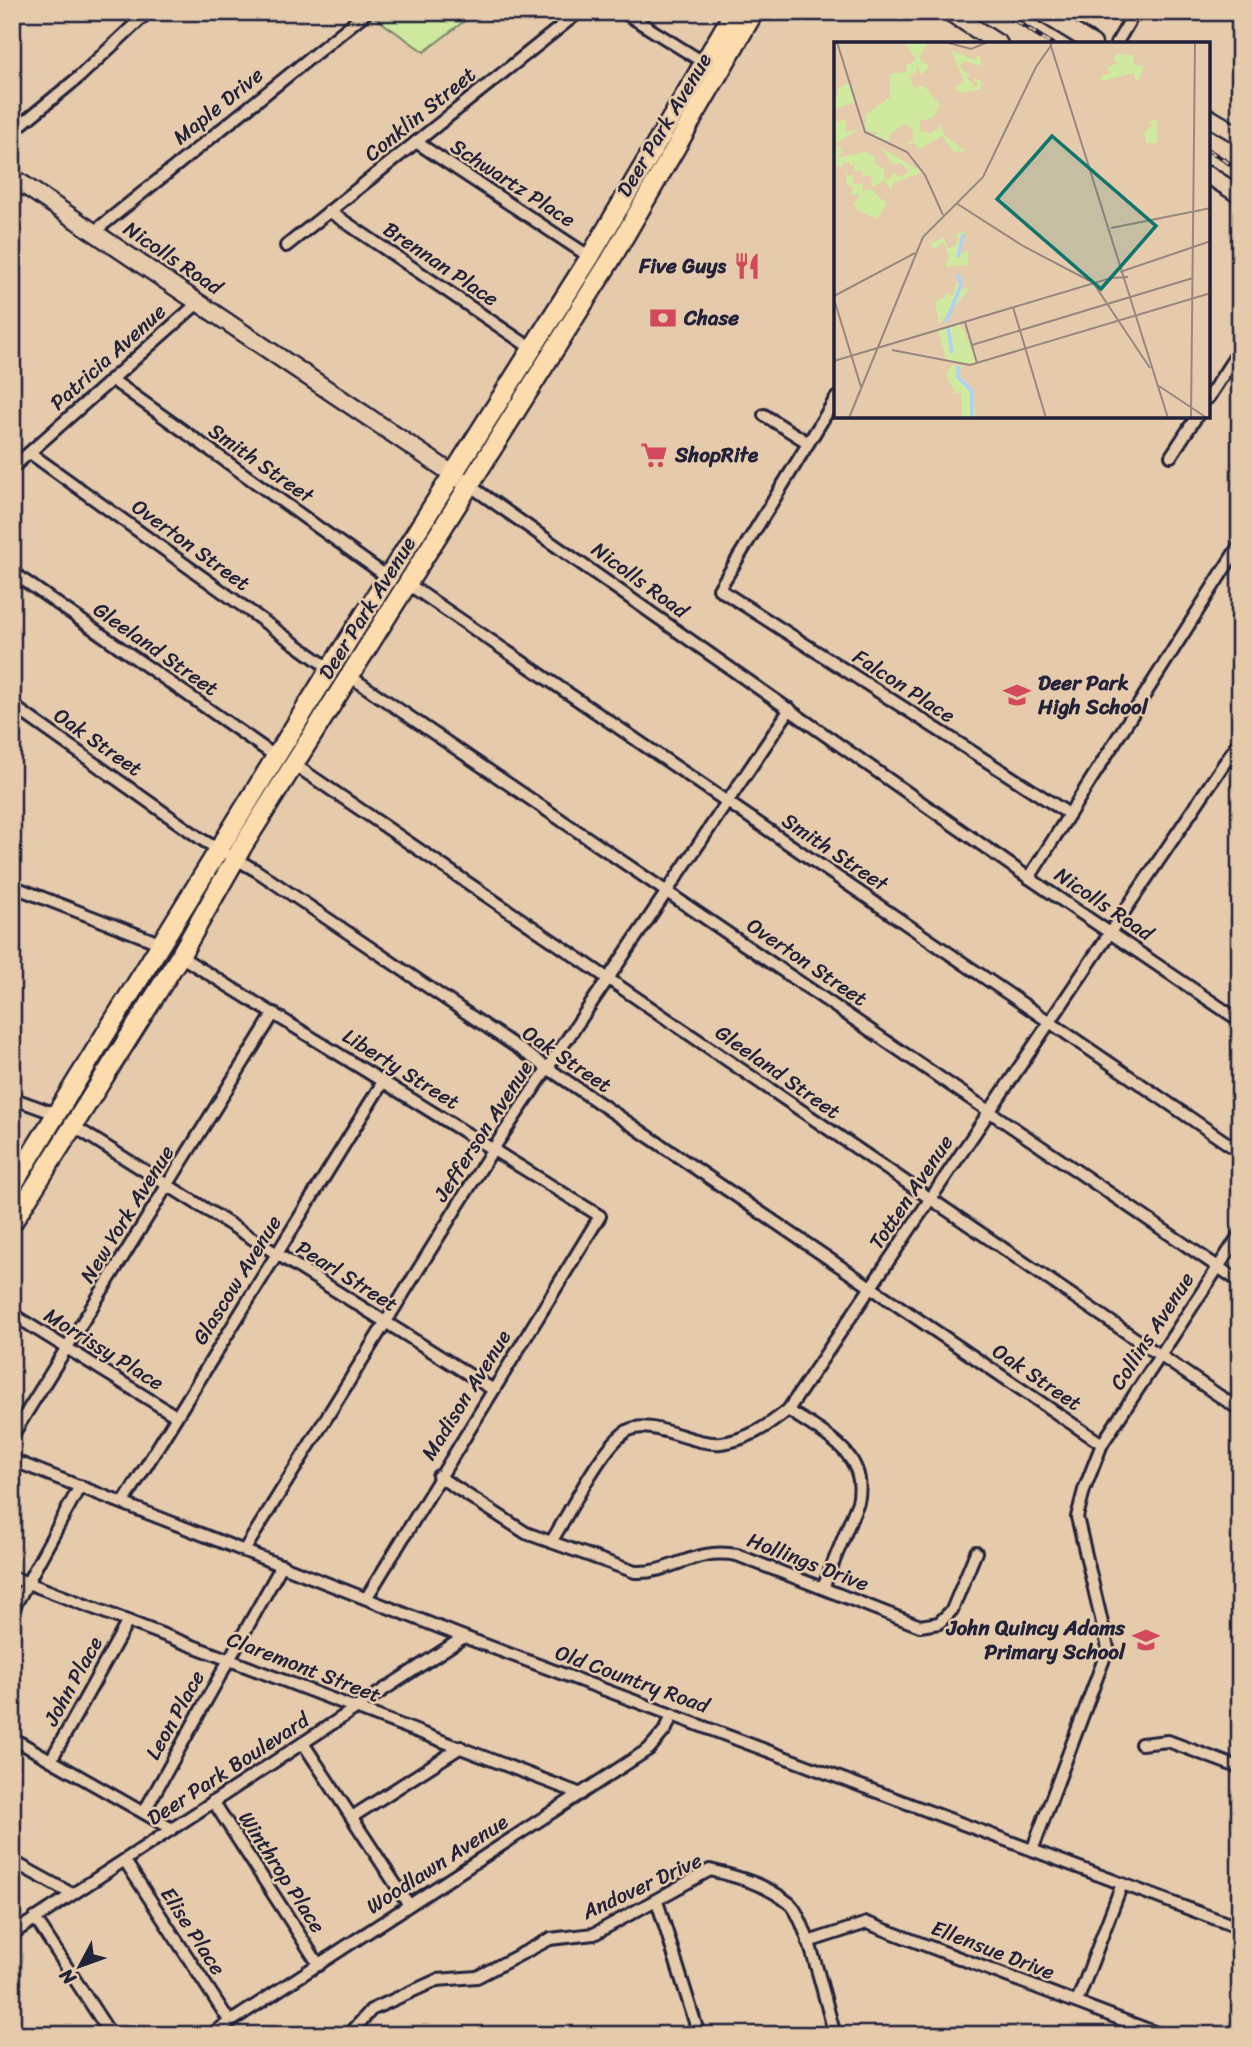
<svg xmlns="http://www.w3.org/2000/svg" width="1252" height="2047" font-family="Sriracha,sans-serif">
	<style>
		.green { fill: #cfe99f; stroke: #78866d; stroke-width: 2 }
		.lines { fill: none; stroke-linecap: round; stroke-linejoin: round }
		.street-casing { stroke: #22223b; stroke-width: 16 }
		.secondary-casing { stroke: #22223b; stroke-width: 21 }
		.primary-casing { stroke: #22223b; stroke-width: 23 }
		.street { stroke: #e5caac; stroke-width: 10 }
		.secondary { stroke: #e5caac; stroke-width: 16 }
		.primary { stroke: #fcdcac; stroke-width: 18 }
		.rail-casing { stroke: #22223b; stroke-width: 5 }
		.rail { stroke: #e5caac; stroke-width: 2.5; stroke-dasharray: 8; stroke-linecap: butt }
		.labels { text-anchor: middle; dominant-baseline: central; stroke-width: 5; stroke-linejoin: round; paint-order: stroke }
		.street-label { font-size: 21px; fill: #22223b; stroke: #e5caac }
		.poi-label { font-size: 21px; font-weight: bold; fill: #22223b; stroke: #e5caac; text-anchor: start }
		.inset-river { fill: none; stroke: #add2f6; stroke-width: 3.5 }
		.inset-road { fill: none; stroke: #97877f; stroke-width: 2 }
		.view { fill: #0f766e; fill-opacity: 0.15; stroke: #0f766e; stroke-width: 3.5 }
		.inset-edge { fill: none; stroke: #22223b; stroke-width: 3.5 }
	</style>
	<rect width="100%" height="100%" fill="#e5caac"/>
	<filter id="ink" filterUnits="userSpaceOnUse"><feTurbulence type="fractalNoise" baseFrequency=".0143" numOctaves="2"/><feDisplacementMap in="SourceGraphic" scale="14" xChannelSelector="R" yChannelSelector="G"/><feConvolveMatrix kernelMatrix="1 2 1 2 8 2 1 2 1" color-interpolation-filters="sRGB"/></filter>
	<g filter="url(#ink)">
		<polygon class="green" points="367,12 476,12 424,52"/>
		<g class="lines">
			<defs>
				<g id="street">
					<polyline points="623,12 706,64"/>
					<polyline points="1116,44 1135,12"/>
					<polyline points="12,132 79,77 148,12"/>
					<polyline points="416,142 590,257"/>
					<polyline points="329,211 531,348"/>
					<polyline points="95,231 367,12"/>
					<polyline points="286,246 579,12"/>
					<polyline points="111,379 389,578"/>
					<polyline points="836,398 719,589 1069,814"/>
					<polyline points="1208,398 1240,349"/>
					<polyline points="764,415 807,442"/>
					<polyline points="30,453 330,669"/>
					<polyline points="1171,456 1197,416"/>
					<polyline points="12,468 199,302"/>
					<polyline points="469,485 1029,878 1240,1021"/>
					<polyline points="12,572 278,758"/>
					<polyline points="408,584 1240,1152"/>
					<polyline points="351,677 1240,1282"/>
					<polyline points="12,705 204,841 257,871 1102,1444"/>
					<polyline points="1236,747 1240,760"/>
					<polyline points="295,765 1240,1410"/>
					<polyline points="1029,878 1240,544"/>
					<polyline points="12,886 162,944"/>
					<polyline points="180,956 600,1216 367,1597"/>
					<polyline points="12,1098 56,1114"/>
					<polyline points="75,1127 492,1389"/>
					<polyline points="12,1314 176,1416"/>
					<path d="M788 1410C823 1434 869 1453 858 1502L823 1588"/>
					<polyline points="12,1436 274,1013"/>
					<polyline points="12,1460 464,1637 1240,1928"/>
					<path d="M438 1476 526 1533 635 1572C673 1574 692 1547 737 1555L920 1626 939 1623 952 1610 976 1552"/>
					<polyline points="124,1502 384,1080"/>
					<path d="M551 1542C569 1514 601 1447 627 1431 650 1417 693 1446 721 1443 747 1440 768 1426 788 1410L1240 740"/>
					<polyline points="245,1549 493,1149 790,709"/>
					<polyline points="12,1577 581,1794"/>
					<polyline points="12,1611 80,1486"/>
					<polyline points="12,1738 172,1829"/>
					<polyline points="303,1743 409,1905"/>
					<polyline points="1141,1744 1168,1741 1240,1768"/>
					<polyline points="51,1760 128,1621"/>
					<polyline points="213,1801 319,1965"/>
					<polyline points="144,1812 282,1565"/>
					<polyline points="352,1817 461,1747"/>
					<polyline points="1033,1848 1108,1648 1077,1517 1084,1490 1102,1444 1240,1234"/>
					<polyline points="12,1861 72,1894"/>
					<polyline points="125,1861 230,2022"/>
					<polyline points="657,1901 699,2035"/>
					<polyline points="35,1918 111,2035"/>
					<polyline points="12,1934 464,1637"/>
					<polyline points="808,1942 867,1923 1162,2035"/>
					<polyline points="1077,2002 1122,1884"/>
					<polyline points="210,2035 649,1749 666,1729 672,1715"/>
					<path d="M349 2035 371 2010 437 1980 477 1977 550 1939 594 1934 710 1870C738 1877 766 1884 789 1903 807 1917 827 2009 835 2035"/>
				</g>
				<g id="secondary">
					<polyline points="949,12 999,44"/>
					<polyline points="1041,12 1093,44"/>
					<polyline points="1208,117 1240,136"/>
					<polyline points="1208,175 1240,195"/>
					<polyline points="12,177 463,481"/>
				</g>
				<g id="primary">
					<polyline points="12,1186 330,669 590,257 734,12"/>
					<polyline points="12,1223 180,956 242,847 610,261 754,12"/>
				</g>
			</defs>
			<use href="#street" class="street-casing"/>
			<use href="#secondary" class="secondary-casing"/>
			<use href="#primary" class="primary-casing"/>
			<use href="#street" class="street"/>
			<use href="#secondary" class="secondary"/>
			<use href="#primary" class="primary"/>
			<defs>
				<g id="rail">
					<polyline points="1002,12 1052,44"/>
					<polyline points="1208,150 1240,170"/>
				</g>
			</defs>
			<use href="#rail" class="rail-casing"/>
			<use href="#rail" class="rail"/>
		</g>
	</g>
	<defs>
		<symbol id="restaurant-bare" viewBox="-9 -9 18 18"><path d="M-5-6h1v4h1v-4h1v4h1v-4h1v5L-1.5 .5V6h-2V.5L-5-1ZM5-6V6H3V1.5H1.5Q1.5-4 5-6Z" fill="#d1495b" stroke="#e5caac" stroke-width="2.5" paint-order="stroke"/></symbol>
		<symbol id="bank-bare" viewBox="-9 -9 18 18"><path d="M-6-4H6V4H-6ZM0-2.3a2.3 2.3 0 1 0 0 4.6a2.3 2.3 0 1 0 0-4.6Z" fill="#d1495b" stroke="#e5caac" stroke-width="2.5" paint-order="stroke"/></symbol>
		<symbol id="supermarket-bare" viewBox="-9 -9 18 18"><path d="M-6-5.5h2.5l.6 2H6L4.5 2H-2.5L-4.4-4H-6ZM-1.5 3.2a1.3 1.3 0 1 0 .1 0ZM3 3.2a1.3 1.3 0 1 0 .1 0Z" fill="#d1495b" stroke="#e5caac" stroke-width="2.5" paint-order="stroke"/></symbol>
		<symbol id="school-bare" viewBox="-9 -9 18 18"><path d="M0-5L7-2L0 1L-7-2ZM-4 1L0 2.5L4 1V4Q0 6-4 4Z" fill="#d1495b" stroke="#e5caac" stroke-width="2.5" paint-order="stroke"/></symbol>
	</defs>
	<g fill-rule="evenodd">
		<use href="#restaurant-bare" x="728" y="247" width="38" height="38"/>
		<use href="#bank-bare" x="644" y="299" width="38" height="38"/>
		<use href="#supermarket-bare" x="635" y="436" width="38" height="38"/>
		<use href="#school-bare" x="998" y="676" width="38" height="38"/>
		<use href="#school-bare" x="1127" y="1621" width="38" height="38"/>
	</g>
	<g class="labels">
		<g class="street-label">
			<text transform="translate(218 106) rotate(-39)">Maple Drive</text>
			<text transform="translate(420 114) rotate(-39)">Conklin Street</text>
			<text transform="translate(664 125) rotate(-59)">Deer Park Avenue</text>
			<text transform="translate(513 183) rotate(33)">Schwartz Place</text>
			<text transform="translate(173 258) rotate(34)">Nicolls Road</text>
			<text transform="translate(441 264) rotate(34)">Brennan Place</text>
			<text transform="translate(108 357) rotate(-42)">Patricia Avenue</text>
			<text transform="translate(261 463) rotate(35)">Smith Street</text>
			<text transform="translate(191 545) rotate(36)">Overton Street</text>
			<text transform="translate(640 580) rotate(36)">Nicolls Road</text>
			<text transform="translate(367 608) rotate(-58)">Deer Park Avenue</text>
			<text transform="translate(156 649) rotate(35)">Gleeland Street</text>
			<text transform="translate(904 686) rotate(33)">Falcon Place</text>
			<text transform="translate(98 742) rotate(35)">Oak Street</text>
			<text transform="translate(835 852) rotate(34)">Smith Street</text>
			<text transform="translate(1104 904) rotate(34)">Nicolls Road</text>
			<text transform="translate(807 962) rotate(34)">Overton Street</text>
			<text transform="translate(567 1059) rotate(34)">Oak Street</text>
			<text transform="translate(401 1069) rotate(32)">Liberty Street</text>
			<text transform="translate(778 1072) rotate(35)">Gleeland Street</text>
			<text transform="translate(483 1131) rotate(-57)">Jefferson Avenue</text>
			<text transform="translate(911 1192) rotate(-56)">Totten Avenue</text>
			<text transform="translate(127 1214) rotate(-58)">New York Avenue</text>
			<text transform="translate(347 1276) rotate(32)">Pearl Street</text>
			<text transform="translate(237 1280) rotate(-58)">Glascow Avenue</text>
			<text transform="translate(1152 1331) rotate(-57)">Collins Avenue</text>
			<text transform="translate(104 1349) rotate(32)">Morrissy Place</text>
			<text transform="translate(1037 1377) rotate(34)">Oak Street</text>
			<text transform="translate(466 1395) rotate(-58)">Madison Avenue</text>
			<text transform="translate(808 1562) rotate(21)">Hollings Drive</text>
			<text transform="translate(304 1667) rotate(21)">Claremont Street</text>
			<text transform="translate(632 1679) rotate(20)">Old Country Road</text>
			<text transform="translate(73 1681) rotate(-61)">John Place</text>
			<text transform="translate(175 1715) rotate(-61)">Leon Place</text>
			<text transform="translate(228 1769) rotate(-33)">Deer Park Boulevard</text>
			<text transform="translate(437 1864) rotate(-33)">Woodlawn Avenue</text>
			<text transform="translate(282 1872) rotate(57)">Winthrop Place</text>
			<text transform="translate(642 1886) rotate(-25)">Andover Drive</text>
			<text transform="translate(193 1931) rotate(57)">Elise Place</text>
			<text transform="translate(993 1950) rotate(21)">Ellensue Drive</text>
		</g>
		<g class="poi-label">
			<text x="726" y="266" text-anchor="end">Five Guys</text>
			<text x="684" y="318">Chase</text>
			<text x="675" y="455">ShopRite</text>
			<text x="1038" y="683">Deer Park<tspan x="1038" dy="24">High School</tspan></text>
			<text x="1125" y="1628" text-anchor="end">John Quincy Adams<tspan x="1125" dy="24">Primary School</tspan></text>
		</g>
	</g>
	<g transform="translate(834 42)">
		<rect width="376" height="376" fill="#e5caac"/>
		<path d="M70 0H94L85 16 95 25 87 33 83 21 84 27 76 35 80 46 90 44 106 62 100 75 86 79V89L98 91 107 83 110 93 131 109 120 110 108 94 85 107 80 101 70 102 80 98 78 87 70 82 55 93 57 99 39 94 44 90 32 89 31 73 56 55V32L72 30V24L82 17ZM117 8 140 18 145 13 148 24 130 19 126 25 136 34 132 35 140 43 136 47 144 43 139 36 147 38V47L127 51 121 46 130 39ZM283 12 299 13 300 23 311 24 302 41 300 31 267 39V34L276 31 273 25 285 21 279 18ZM15 41 21 60 0 67 5 45ZM0 75 3 80 12 77 11 90 24 88 2 101ZM317 78 323 79V101H312V93H308L319 82H315ZM5 103 8 110 3 116 31 110 40 114 41 122 50 127V137L57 136 59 130 66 135 75 130 67 121 59 122 46 105 88 130 60 141 57 147 50 138 38 146 37 133 29 135 28 129H19L22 119 17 125 16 120 8 122 9 126 0 122V106ZM11 127 13 133 20 132 19 142 29 141V148H38L53 162 43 177 23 168 20 161 26 153 16 152 20 146 13 142ZM131 188 126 212 134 209V223L111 225 115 215 110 200 99 207 96 201 110 196 114 206 122 204 125 197 121 193ZM123 240 125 242V247L136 246 105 282 101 259 112 255 111 251 118 254ZM126 282 136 302 142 322 113 320 104 288ZM118 323 129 324 125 331 134 349 139 348 142 376H128L127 351H121L112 333Z" fill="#cfe99f"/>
		<path class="inset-river" d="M124 215 129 192M112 280 127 243 124 232M114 285 118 311M124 324V335L138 349V376"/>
		<path class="inset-road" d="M3 0 31 90 73 110 91 133 109 173M111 0 137 7 154 0M216 1 334 376M122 161 189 204 256 239M277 186 377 166M286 230 377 199M260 242 316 326M0 254 81 211M0 257 27 345M179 265 212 376M131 280 143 321M138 303 359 236M58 308 136 323 377 251M0 319 277 236 294 235M325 344 373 376M15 376 89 195 149 135 202 25 218 2M357 376 361 0"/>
		<path class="view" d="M218 94 322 184 267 247 163 157Z"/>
		<rect width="376" height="376" class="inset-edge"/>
	</g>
	<rect width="1252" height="2047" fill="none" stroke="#e5caac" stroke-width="42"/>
	<rect x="21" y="21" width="1210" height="2005" fill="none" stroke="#22223b" stroke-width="2.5" filter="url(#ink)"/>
	<g transform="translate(80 1966) rotate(229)" stroke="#e5caac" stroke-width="5" paint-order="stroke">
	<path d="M0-5L12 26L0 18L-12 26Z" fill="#22223b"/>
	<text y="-10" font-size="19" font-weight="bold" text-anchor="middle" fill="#22223b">N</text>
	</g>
</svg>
